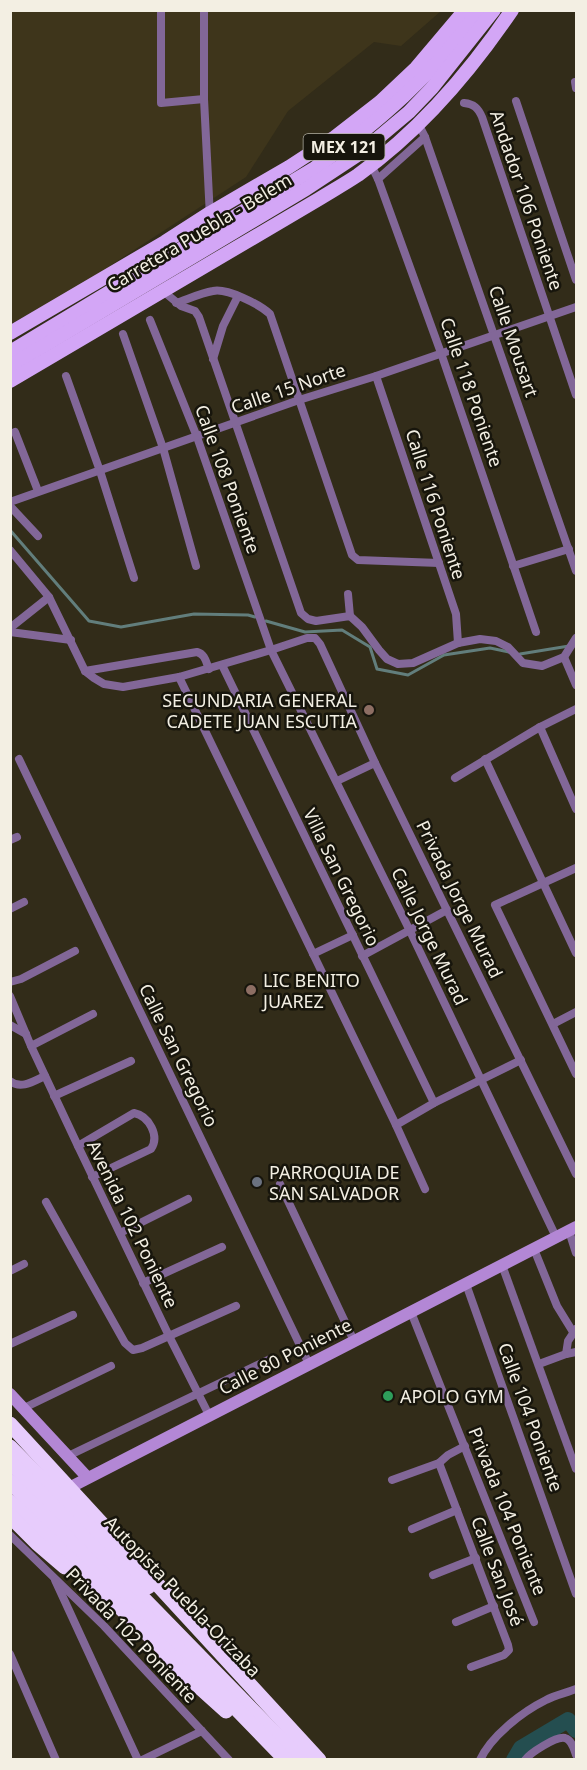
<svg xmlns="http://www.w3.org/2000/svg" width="587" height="1770" font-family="'Noto Sans',sans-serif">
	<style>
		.built { fill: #3e351b }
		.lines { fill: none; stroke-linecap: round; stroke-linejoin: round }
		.stream { stroke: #627e7c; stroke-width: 3 }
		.river { stroke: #244e50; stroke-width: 16 }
		.street { stroke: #826798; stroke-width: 8 }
		.secondary { stroke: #b387d5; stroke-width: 12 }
		.primary { stroke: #d3a6f6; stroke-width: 14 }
		.highway { stroke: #e7ccfc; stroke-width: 15 }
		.education-dot { fill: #8d6e63; stroke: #17150c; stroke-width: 2 }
		.worship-dot { fill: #6b7280; stroke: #17150c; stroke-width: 2 }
		.leisure-dot { fill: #2e9e5b; stroke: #17150c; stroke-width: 2 }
		.labels { text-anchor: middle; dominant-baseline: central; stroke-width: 5; stroke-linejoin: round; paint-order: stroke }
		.shield { fill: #17150c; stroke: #b1aea2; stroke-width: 1.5 }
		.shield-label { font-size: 16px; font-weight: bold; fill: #f3efe3 }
		.street-label { font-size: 18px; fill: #f3efe3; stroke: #17150c }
		.poi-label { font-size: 18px; fill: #f3efe3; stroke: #17150c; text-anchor: start }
	</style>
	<rect width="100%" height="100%" fill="#322c19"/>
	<polygon class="built" points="11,11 441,11 401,46 374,42 288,111 246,177 79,286 11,324"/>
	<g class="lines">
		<g class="stream">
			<polyline points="10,530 89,621 121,627 194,614 248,615 255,617"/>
			<polyline points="266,621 305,632 342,630 370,647 377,669 408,675 444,655 490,648 509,652"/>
			<polyline points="520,654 569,646"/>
		</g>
		<polyline class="river" points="514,1760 521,1748 568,1720 576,1730"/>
		<g class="street">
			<polyline points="161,10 161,103 204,99"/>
			<polyline points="204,10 204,99 210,217"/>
			<polyline points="575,82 576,88"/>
			<polyline points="516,101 576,280"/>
			<path d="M464 103C474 104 478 108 482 117L576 395"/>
			<polyline points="418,123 425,137 576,571"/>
			<polyline points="371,165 378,179 441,353 536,632"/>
			<polyline points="378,179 425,137"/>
			<polyline points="163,291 181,306 195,311 199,317 301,613 308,619 316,621 350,616 362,627 379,650 387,659 398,664 413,663 458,643 480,639 496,641 508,647 523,663 542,666 564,657 576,638"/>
			<path d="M176 303C188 299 201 293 213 291 227 288 259 304 270 314L352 555 358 560 439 563"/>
			<polyline points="150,320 197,437 271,650 410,931 556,1237"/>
			<polyline points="123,334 163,448 196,566"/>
			<polyline points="213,359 223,326 238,296"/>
			<polyline points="66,376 100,471 134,578"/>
			<polyline points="376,376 456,614 458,643"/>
			<polyline points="15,432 38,491"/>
			<polyline points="10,502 299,400 376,376 576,307"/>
			<polyline points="10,506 38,536"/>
			<polyline points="10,550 49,597 85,671 94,678 104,684 123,687 179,677 271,650 307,638 315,638 320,644 375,763 576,1174"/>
			<polyline points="513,566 569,549"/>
			<polyline points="348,594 350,616"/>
			<polyline points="10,628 49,597"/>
			<polyline points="10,632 71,640"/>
			<polyline points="564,657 576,685"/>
			<polyline points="222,665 434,1103"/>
			<path d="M85 671 197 652C205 654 206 662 209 669"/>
			<polyline points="179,677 396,1125 425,1189"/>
			<polyline points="540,727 576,809"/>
			<polyline points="19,759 309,1364"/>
			<polyline points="485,759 576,953"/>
			<polyline points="455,778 540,727 576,709"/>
			<polyline points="337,781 375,763"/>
			<polyline points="10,840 17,837"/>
			<polyline points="576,868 495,905 576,1074"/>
			<polyline points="10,909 24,902"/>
			<polyline points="313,954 353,935"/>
			<polyline points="362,956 447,910"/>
			<polyline points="10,982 21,979 75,951"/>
			<polyline points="10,996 31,1046 78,1146 169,1336 209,1415"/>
			<polyline points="553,1024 576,1012"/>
			<polyline points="10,1025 26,1034"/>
			<polyline points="31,1046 93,1014"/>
			<path d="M10 1081C21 1090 34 1081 45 1076"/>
			<polyline points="54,1096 131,1061"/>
			<polyline points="396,1125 434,1103 521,1060"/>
			<path d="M78 1146 134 1113C149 1116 160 1136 151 1149L92 1177"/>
			<polyline points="280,1184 354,1341"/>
			<polyline points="46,1202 125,1343 133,1350 142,1348 236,1306"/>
			<polyline points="569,1231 576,1253"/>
			<polyline points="120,1233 188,1199"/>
			<polyline points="534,1249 557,1306 573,1332"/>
			<polyline points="502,1265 576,1469"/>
			<polyline points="10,1271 24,1264"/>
			<polyline points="143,1283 222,1247"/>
			<polyline points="466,1284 576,1594"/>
			<polyline points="411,1312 534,1622"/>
			<polyline points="10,1344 73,1315"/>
			<polyline points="566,1354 568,1341 576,1329"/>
			<polyline points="539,1364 566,1354 576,1352"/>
			<polyline points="24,1408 111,1366"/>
			<polyline points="68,1456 272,1358"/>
			<polyline points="439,1463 508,1645 509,1650 504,1655 471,1667"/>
			<polyline points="392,1480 439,1463 448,1455 465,1446"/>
			<polyline points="412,1529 457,1510"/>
			<polyline points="10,1535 104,1626 229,1760"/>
			<polyline points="433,1575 476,1558"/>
			<polyline points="55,1580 138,1760"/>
			<polyline points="456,1622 494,1606"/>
			<polyline points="10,1654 56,1760"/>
			<polyline points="142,1760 202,1731"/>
			<path d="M480 1760C491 1736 522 1712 546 1700 555 1695 566 1693 576 1689"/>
			<path d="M525 1760C530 1753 556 1736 565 1738 572 1740 574 1749 576 1755"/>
		</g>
		<g class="secondary">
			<polyline points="10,1394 87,1477"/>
			<polyline points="63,1491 576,1227"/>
		</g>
		<g class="primary">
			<polyline points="10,333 165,242 210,213 289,167 335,137 380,102 416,68 465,10"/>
			<path d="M10 352 315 168C377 123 435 74 479 10"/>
			<polyline points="10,366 306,189 359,154 409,112 432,88 494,10"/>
			<path d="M10 381 319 199C332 191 346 183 358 175 420 131 470 72 512 10"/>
		</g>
		<g class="highway">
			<polyline points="10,1424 319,1760"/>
			<polyline points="10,1447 148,1587"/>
			<polyline points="10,1462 301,1760"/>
			<polyline points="10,1482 154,1624 286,1760"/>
			<polyline points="10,1502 175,1660"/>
			<polyline points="10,1516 37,1543 65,1567"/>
			<polyline points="166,1657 226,1711"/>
		</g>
	</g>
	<g class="education-dot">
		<circle cx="369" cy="710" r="6"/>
		<circle cx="251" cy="990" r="6"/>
	</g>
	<circle class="worship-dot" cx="257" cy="1182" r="6"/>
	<circle class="leisure-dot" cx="388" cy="1396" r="6"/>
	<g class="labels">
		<rect class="shield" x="303.5" y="134" width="81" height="26" rx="4.5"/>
		<g class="shield-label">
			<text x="344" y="147">MEX 121</text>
		</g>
		<g class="street-label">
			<text transform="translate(527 200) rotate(71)">Andador 106 Poniente</text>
			<text transform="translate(199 232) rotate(-31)">Carretera Puebla - Belem</text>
			<text transform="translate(514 341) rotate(71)">Calle Mousart</text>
			<text transform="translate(288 388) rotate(-19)">Calle 15 Norte</text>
			<text transform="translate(472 392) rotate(71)">Calle 118 Poniente</text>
			<text transform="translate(228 479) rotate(70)">Calle 108 Poniente</text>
			<text transform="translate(436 504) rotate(72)">Calle 116 Poniente</text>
			<text transform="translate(342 877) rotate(64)">Villa San Gregorio</text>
			<text transform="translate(460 899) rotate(64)">Privada Jorge Murad</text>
			<text transform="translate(430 936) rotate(64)">Calle Jorge Murad</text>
			<text transform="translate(179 1055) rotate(64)">Calle San Gregorio</text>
			<text transform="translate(133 1224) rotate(64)">Avenida 102 Poniente</text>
			<text transform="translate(285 1356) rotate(-27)">Calle 80 Poniente</text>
			<text transform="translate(531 1417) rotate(70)">Calle 104 Poniente</text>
			<text transform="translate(508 1511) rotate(68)">Privada 104 Poniente</text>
			<text transform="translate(498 1571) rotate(69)">Calle San José</text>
			<text transform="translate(183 1596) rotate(46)">Autopista Puebla-Orizaba</text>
			<text transform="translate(132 1635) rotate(46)">Privada 102 Poniente</text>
		</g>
		<g class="poi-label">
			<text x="357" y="700" text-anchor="end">SECUNDARIA GENERAL<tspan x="357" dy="21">CADETE JUAN ESCUTIA</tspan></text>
			<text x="263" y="980">LIC BENITO<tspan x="263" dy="21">JUAREZ</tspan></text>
			<text x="269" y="1172">PARROQUIA DE<tspan x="269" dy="21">SAN SALVADOR</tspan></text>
			<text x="400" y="1396">APOLO GYM</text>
		</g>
	</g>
	<rect width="587" height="1770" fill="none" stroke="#f3efe3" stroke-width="24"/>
</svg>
